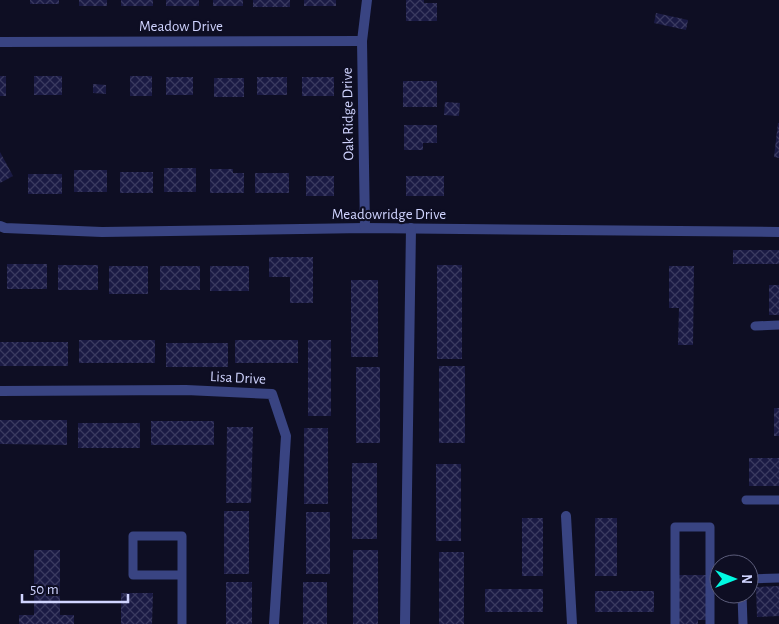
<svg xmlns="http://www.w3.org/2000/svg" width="779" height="624" font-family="'Alegreya Sans',sans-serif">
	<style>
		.building { fill: url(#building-cross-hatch) }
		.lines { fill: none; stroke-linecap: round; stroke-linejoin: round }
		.lane { stroke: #394482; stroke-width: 9 }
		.street { stroke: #394482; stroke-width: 10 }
		.labels { text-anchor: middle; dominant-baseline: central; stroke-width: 4.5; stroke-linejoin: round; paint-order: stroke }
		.street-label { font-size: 15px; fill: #d0d4ff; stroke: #0e0e23 }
	</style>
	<defs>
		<pattern id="building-cross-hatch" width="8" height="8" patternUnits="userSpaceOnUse" patternTransform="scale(1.25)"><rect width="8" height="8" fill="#1a1a44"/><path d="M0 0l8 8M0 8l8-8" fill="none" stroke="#3a3a60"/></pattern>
	</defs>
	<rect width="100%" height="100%" fill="#0e0e23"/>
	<g class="building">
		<rect x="30" y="0" width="29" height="4"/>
		<rect x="79" y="0" width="28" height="6"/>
		<rect x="121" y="0" width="32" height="6"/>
		<rect x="166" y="0" width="33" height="6"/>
		<rect x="213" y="0" width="30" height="6"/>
		<rect x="253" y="0" width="37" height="7"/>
		<rect x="304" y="0" width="32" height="6"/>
		<polygon points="406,0 424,0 424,3 437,3 437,21 406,21"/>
		<polygon points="656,13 688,20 686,30 654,23"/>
		<rect x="0" y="76" width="6" height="20"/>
		<rect x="34" y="76" width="28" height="19"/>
		<rect x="130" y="76" width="22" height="20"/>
		<rect x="166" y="77" width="27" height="18"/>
		<rect x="257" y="77" width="30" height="18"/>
		<rect x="302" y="77" width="32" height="19"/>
		<rect x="214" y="78" width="30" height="19"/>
		<rect x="403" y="81" width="34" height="26"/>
		<polygon points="93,84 106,85 106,94 93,93"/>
		<polygon points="445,102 460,103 459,116 444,115"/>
		<polygon points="778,123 779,123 779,158 774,157"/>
		<polygon points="404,125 437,125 437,143 423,143 423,150 404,150"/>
		<polygon points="0,152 13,176 0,183"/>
		<rect x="164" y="168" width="32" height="24"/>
		<polygon points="210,169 233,169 233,173 244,173 244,193 210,193"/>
		<rect x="74" y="170" width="33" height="22"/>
		<rect x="120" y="172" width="33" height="21"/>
		<rect x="255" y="173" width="34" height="20"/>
		<rect x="28" y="174" width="34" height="20"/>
		<rect x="306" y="176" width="28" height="20"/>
		<rect x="406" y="176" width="38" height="20"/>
		<rect x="733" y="250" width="46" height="14"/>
		<polygon points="269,257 313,257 313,303 290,303 290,277 269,277"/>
		<rect x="7" y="264" width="40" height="25"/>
		<rect x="58" y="265" width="40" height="25"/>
		<rect x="437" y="265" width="25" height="94"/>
		<rect x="109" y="266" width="39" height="28"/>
		<rect x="160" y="266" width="40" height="24"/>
		<rect x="210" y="266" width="39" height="25"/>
		<polygon points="669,266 694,266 693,345 678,345 679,308 669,308"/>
		<rect x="351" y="280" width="27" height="77"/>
		<rect x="769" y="285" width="10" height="30"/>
		<rect x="79" y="340" width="76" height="23"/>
		<rect x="235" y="340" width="63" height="23"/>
		<rect x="308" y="340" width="23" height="76"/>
		<rect x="0" y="342" width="68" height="24"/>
		<rect x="166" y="343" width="62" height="24"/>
		<rect x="439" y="366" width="26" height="77"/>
		<rect x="356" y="367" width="24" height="76"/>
		<rect x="774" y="408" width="5" height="28"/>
		<polygon points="0,420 67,420 67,445 0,444"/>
		<rect x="151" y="421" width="63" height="24"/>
		<rect x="78" y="423" width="62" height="25"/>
		<polygon points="227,427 253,427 251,503 226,503"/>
		<rect x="304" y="428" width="24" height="76"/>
		<rect x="749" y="458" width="30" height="28"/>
		<rect x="352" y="463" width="25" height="76"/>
		<rect x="436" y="464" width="25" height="77"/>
		<rect x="224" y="511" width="25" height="63"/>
		<rect x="306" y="512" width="24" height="62"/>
		<rect x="522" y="518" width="21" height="58"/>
		<rect x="595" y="518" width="22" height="58"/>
		<polygon points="34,550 60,550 60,615 74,615 74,624 19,624 19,615 34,615"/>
		<rect x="353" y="550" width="25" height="74"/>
		<rect x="439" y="552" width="25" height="72"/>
		<polygon points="679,575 706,575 706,620 698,620 698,624 679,624"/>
		<rect x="226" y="582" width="26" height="42"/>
		<rect x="303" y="582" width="24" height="42"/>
		<polygon points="779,586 779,616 757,617 756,587"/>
		<rect x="485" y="589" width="58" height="23"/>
		<rect x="595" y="591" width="59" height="21"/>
		<polygon points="121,593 153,593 152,624 121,624"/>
	</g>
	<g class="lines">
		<g class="lane">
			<polyline points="755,326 779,325"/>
			<polyline points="746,500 779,500"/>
			<polyline points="182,575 133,575 133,536 182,536 182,624"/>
			<polyline points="749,579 779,578"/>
			<polyline points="742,594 743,624"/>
			<polyline points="675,624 675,527 710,527 710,624"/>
		</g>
		<g class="street">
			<polyline points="0,42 362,41"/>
			<polyline points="0,226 5,228 102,232 365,228 779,232"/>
			<polyline points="365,228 362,41 367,0"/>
			<polyline points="0,391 186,390 272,394 286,436 274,624"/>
			<polyline points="566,516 572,624"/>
			<polyline points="405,624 411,228"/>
		</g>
	</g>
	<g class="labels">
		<g class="street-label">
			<text x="181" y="26">Meadow Drive</text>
			<text transform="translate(348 114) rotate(-91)">Oak Ridge Drive</text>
			<text x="389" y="214">Meadowridge Drive</text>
			<text transform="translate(238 378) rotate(3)">Lisa Drive</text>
		</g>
	</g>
	<g transform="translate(734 579) rotate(90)"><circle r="24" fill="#0e0e23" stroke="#5c5d7b"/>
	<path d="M0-4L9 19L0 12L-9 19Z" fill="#01f9e2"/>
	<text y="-8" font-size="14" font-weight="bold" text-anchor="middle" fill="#d0d4ff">N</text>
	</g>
	<path d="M22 594v8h106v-8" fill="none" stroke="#d0d4ff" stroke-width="2.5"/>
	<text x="30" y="594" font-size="15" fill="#d0d4ff" stroke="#0e0e23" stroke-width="4" paint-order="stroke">50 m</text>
</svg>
